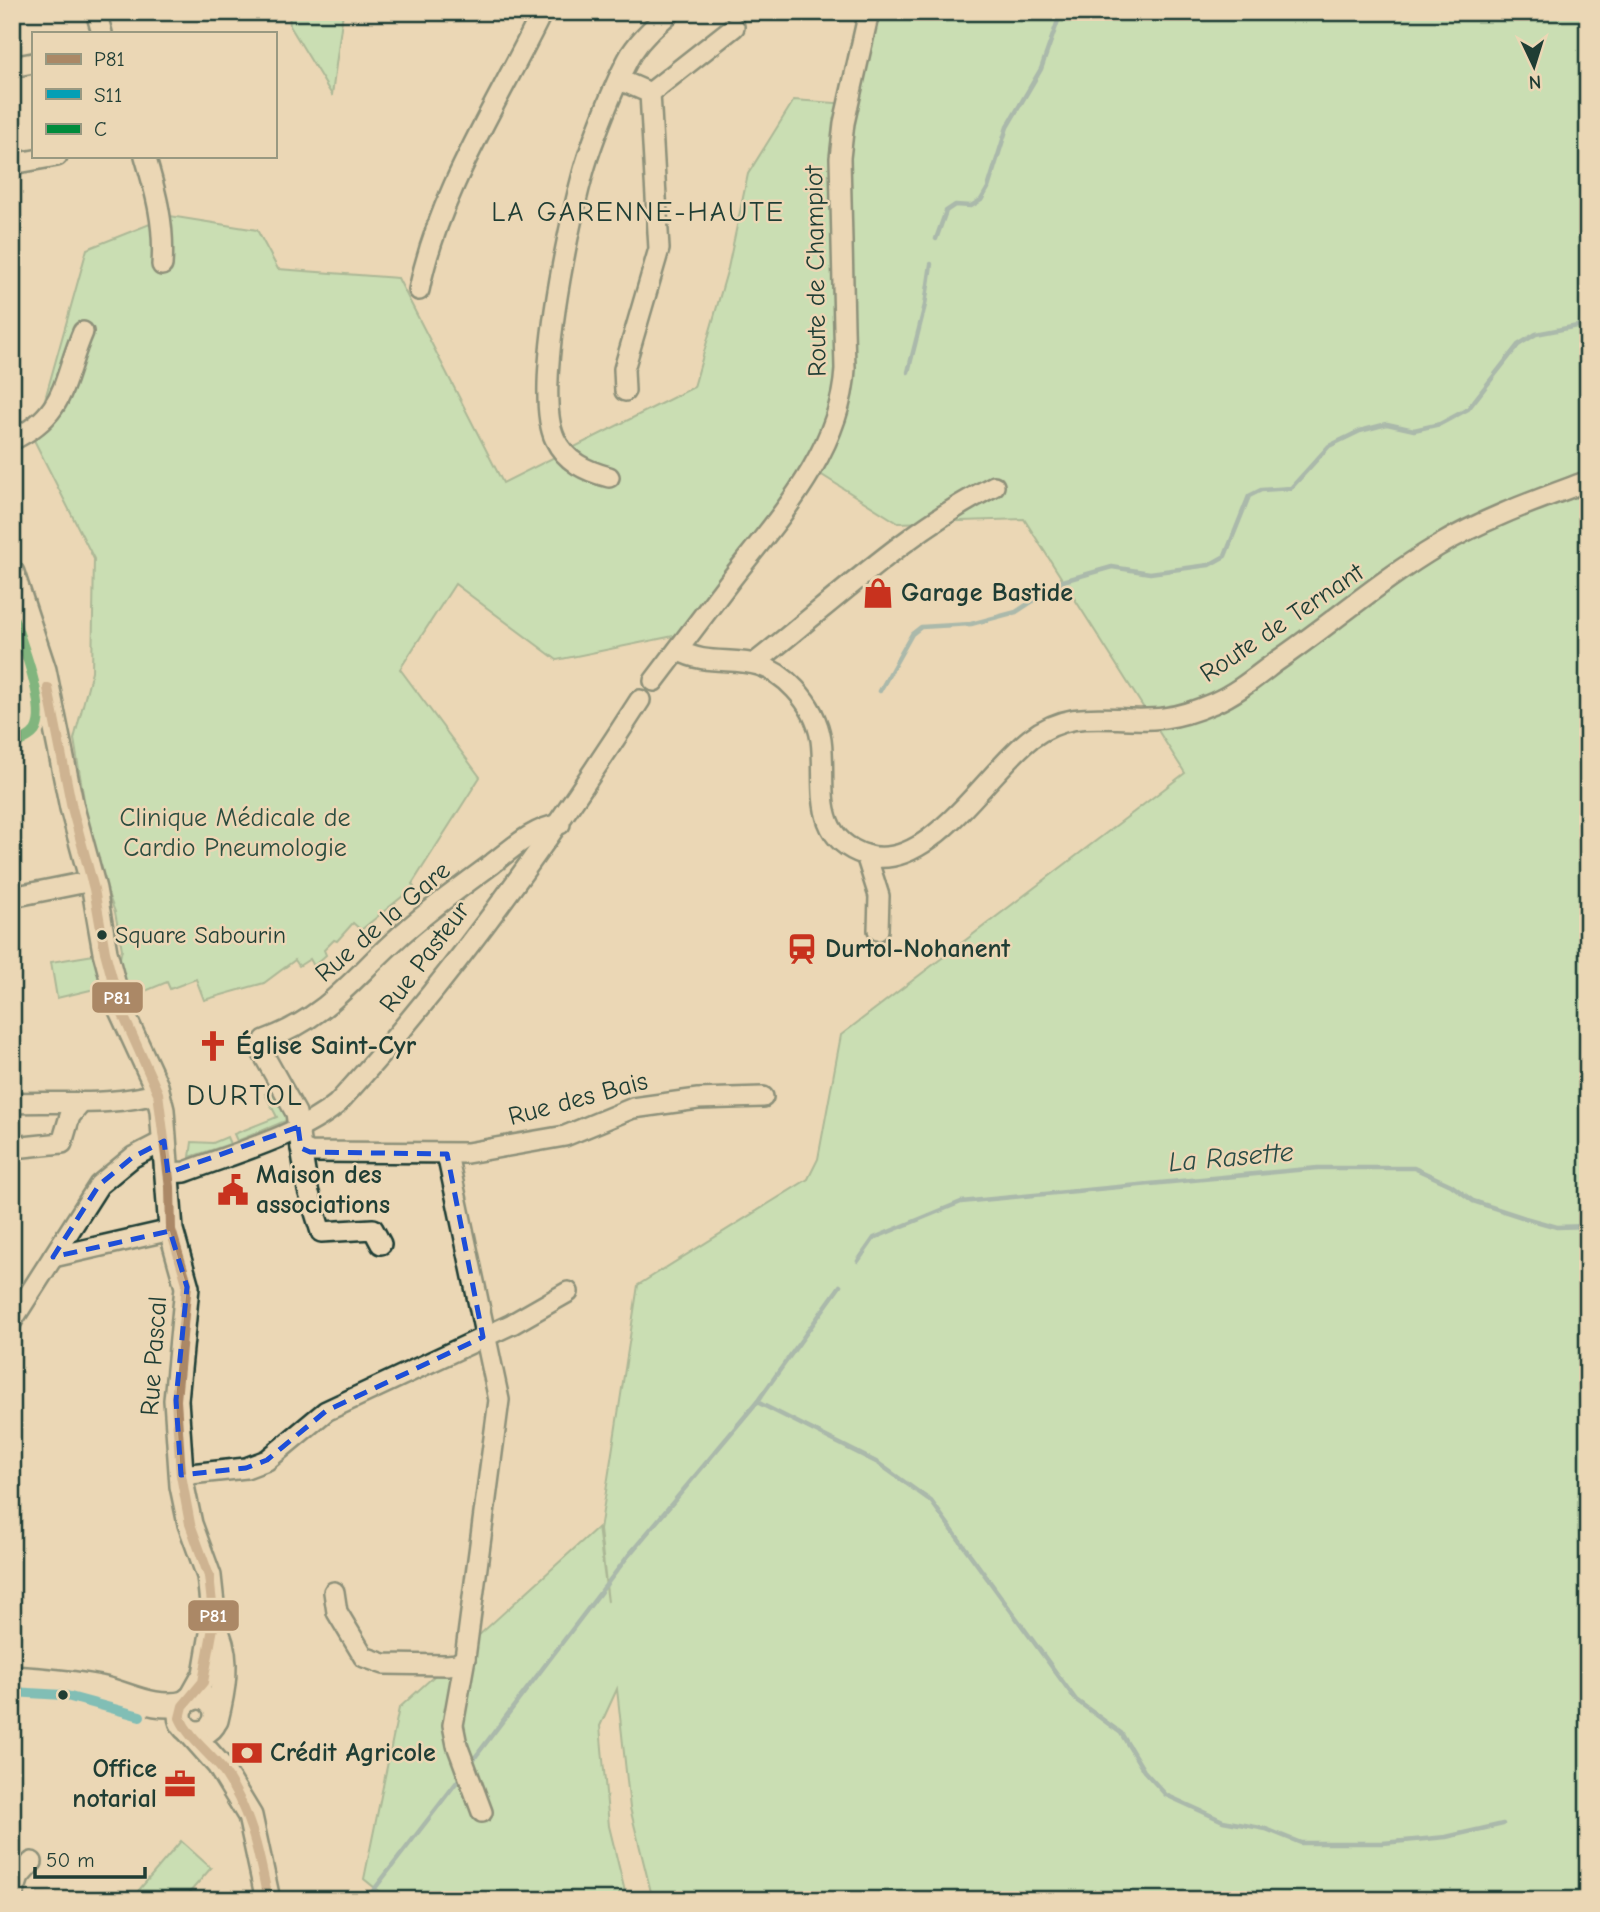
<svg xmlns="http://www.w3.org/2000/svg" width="1600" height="1912" font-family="'Comic Neue',sans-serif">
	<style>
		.green { fill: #a2e6b1; stroke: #609272; stroke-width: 2 }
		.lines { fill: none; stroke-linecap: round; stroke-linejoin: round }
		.stream { stroke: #5c949f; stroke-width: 4.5 }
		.minor-casing { stroke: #1f3d34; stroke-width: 24 }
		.major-casing { stroke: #1f3d34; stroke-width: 28 }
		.minor { stroke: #ebd7b5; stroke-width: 19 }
		.major { stroke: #ebd7b5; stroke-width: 23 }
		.bus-1-casing { stroke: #ebd7b5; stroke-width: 16 }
		.bus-2-casing { stroke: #ebd7b5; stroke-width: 16 }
		.bus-3-casing { stroke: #ebd7b5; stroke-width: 16 }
		.bus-1 { stroke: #ab8866; stroke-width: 10 }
		.bus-2 { stroke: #059fb5; stroke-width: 10 }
		.bus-3 { stroke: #008c3c; stroke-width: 10 }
		.marked { fill: none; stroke: #1d4ed8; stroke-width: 5; stroke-dasharray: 14 9; stroke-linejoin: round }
		.bus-dot { fill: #1f3d34; stroke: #ebd7b5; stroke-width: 2.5 }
		.labels { text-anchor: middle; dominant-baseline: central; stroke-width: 5; stroke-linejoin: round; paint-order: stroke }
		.bus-label { font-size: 24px; fill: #1f3d34; stroke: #ebd7b5; text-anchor: start }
		.street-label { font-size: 26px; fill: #1f3d34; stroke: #ebd7b5 }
		.poi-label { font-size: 26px; font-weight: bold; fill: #1f3d34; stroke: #ebd7b5; text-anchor: start }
		.park-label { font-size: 26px; fill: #2c4e40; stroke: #ebd7b5 }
		.neighbourhood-label { font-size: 28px; letter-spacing: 2px; fill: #1f3d34; stroke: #ebd7b5 }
		.water-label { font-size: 28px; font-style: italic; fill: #294c46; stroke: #ebd7b5 }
		.quarter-label { font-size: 30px; letter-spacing: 2px; fill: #1f3d34; stroke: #ebd7b5 }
		.line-badge { stroke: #ebd7b5; stroke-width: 2.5 }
		.badge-label { font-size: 19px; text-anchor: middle; font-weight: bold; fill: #fff }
	</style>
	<rect width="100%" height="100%" fill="#ebd7b5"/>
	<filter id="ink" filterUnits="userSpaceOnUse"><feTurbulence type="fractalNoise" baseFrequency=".0143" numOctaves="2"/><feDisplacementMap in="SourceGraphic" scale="14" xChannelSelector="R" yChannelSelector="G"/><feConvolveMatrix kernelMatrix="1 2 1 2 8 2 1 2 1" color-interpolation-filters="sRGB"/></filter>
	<g filter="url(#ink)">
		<g class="green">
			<polygon points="289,12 343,12 332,95 290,26"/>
			<polygon points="874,12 1588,12 1588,1900 653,1900 630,1808 617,1689 600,1726 609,1826 627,1900 390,1900 364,1879 399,1708 598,1527 608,1602 600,1530 638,1285 808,1179 818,1159 841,1035 1185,773 1024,519 898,523 806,465 683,634 557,660 455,584 400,669 480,777 412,884 414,887 361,930 353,923 337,941 334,940 324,950 326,955 314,966 310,959 299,966 295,960 264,983 204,1000 196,979 170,989 167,982 126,999 118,967 122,949 115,912 93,854 74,739 92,671 94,559 34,440 44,432 38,424 87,249 170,216 257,230 278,269 398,278 503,483 694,387 728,268 748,174 794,100 849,104"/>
			<polygon points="94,955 103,987 57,998 51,962"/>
			<polygon points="273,1090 290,1119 237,1141 234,1134 277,1117 265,1094"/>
			<polygon points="227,1137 230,1144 190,1157 192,1142 213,1143"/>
			<polygon points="181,1841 211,1868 183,1900 136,1900 133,1897"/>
		</g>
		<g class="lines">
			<g class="stream">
				<polyline points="936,239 946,211 955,205 971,206 981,200 988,188 1007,127 1041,69 1061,12"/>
				<polyline points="908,372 925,305 931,264"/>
				<polyline points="880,691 912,634 921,627 971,624 1016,612 1063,581 1112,567 1150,573 1209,565 1225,556 1249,496 1261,490 1291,488 1329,446 1360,431 1387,424 1414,430 1440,424 1468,409 1518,345 1536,334 1588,324"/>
				<polyline points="858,1261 874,1238 961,1202 1318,1168 1414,1168 1451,1185 1473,1201 1525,1218 1557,1227 1588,1226"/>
				<polyline points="757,1402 878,1463 931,1501 1076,1700 1121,1733 1144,1771 1166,1795 1223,1821 1266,1829 1301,1843 1383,1843 1446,1837 1503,1824"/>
				<polyline points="470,1764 628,1556 757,1402 840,1286"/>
				<polyline points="366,1900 463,1774"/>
			</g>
			<defs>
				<g id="minor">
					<polyline points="96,12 102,33"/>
					<polyline points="12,67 33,63"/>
					<polyline points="620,80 650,93 659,249 624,369 625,391"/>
					<polyline points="650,93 734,27"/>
					<path d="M145 156C156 193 165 225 162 265"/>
					<polyline points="12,164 57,156"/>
					<path d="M419 290C439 191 498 103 542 12"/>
					<path d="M12 440C67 414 62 381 83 332"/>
					<path d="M609 477C586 471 566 462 555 439 533 393 568 229 582 177 590 146 615 82 631 54 642 37 656 25 671 12"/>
					<path d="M678 650C718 673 753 644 795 689 808 703 818 721 821 740 827 782 809 837 866 855 928 874 986 773 1030 739 1075 705 1113 724 1164 718 1181 716 1198 710 1214 703 1237 693 1257 676 1277 661 1331 624 1382 579 1438 546 1485 518 1537 500 1588 481"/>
					<path d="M755 663C833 602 906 531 994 486"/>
					<path d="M654 681C680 647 706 612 732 578 779 518 841 449 845 369L840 158 844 123 869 12"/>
					<path d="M560 824C532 829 514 847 492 864 457 890 423 914 391 944 348 984 323 1019 265 1040L262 1052 296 1113 301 1148 310 1152 467 1153 565 1136 633 1108 698 1099 763 1097"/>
					<polyline points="866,855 879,896 878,930"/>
					<polyline points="12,897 92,881"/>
					<path d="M12 1103C60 1101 112 1107 158 1093"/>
					<polyline points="14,1141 23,1147 62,1143 70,1116 81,1103"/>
					<polyline points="301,1148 308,1190 321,1232 373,1229 381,1244"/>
					<path d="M168 1173 185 1172C232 1154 299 1136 337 1104 451 979 549 842 640 700"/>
					<polyline points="53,1257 171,1230"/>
					<polyline points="12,1321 99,1185 133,1157 164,1141"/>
					<polyline points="181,1475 246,1468 267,1460 326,1411 512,1324 568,1292"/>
					<polyline points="334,1592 337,1612 364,1657 384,1664 447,1665 457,1664 465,1658 499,1400 447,1154"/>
					<polyline points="465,1658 453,1725 457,1745 482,1812"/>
					<polyline points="12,1898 19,1877 32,1862"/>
				</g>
				<g id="major">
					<polyline points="12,573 44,670 72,808 94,889 105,952 120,1008 156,1086 162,1110 171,1230 187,1287 176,1400 182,1486 190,1524 209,1576 214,1622 205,1674 191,1699"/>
					<path d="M12 1678C42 1680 70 1682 100 1688 129 1694 154 1711 185 1703"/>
					<circle cx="198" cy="1715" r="18"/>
					<path d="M216 1720C223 1692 229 1661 218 1634"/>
					<polyline points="189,1731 219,1765 250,1816 268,1900"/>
				</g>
			</defs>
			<use href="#minor" class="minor-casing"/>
			<use href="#major" class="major-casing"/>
			<use href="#minor" class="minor"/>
			<use href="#major" class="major"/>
			<defs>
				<path id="bus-1" d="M48 688 72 808 94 889 105 952 120 1008 158 1093 170 1187 171 1230 187 1283 176 1400 181 1475 190 1524 209 1576 214 1622 203 1682 183 1706 180 1718C189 1738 207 1751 221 1768 250 1808 259 1852 268 1900"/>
				<polyline id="bus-2" points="12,1692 63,1695 140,1716"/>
				<path id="bus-3" d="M12 614C20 637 49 710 35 731 30 738 19 742 12 745"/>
			</defs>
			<use href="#bus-1" class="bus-1-casing"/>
			<use href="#bus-2" class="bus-2-casing"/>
			<use href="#bus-3" class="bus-3-casing"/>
			<use href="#bus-1" class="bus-1"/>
			<use href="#bus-2" class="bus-2"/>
			<use href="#bus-3" class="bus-3"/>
		</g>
	</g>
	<path d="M0 0H1600V1912H0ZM298 1127 301 1148 310 1152 447 1154 483 1337 326 1411 267 1460 246 1468 181 1475 176 1400 187 1287 170 1231 53 1257 99 1185 133 1157 164 1141 168 1173Z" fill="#ebd7b5" fill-opacity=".55" fill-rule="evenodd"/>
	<path class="marked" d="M298 1127 301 1148 310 1152 447 1154 483 1337 326 1411 267 1460 246 1468 181 1475 176 1400 187 1287 170 1231 53 1257 99 1185 133 1157 164 1141 168 1173Z"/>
	<defs>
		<symbol id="shop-bare" viewBox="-9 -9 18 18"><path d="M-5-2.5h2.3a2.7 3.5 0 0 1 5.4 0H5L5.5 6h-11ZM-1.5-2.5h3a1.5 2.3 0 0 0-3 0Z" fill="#c8321e" stroke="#ebd7b5" stroke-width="2.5" paint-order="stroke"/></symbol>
		<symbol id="station-bare" viewBox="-9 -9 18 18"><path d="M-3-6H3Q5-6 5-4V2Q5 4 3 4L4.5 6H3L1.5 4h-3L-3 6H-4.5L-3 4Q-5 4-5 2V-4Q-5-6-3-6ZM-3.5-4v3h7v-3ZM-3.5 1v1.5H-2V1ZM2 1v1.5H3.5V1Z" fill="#c8321e" stroke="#ebd7b5" stroke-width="2.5" paint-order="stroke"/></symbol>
		<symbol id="church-bare" viewBox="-9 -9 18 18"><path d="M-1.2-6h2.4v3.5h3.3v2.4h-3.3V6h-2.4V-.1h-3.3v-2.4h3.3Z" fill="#c8321e" stroke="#ebd7b5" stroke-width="2.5" paint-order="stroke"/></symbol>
		<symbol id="civic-bare" viewBox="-9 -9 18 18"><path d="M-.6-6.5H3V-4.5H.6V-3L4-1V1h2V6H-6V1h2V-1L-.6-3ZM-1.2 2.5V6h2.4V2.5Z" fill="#c8321e" stroke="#ebd7b5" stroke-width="2.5" paint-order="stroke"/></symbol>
		<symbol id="bank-bare" viewBox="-9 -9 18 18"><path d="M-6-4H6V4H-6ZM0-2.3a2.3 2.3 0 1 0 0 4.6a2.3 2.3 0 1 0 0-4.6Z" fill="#c8321e" stroke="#ebd7b5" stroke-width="2.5" paint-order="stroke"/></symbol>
		<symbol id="office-bare" viewBox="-9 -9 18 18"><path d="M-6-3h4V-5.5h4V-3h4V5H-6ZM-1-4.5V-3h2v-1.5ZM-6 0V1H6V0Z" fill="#c8321e" stroke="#ebd7b5" stroke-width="2.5" paint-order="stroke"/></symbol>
	</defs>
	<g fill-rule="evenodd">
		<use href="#shop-bare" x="856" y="571" width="44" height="44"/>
		<use href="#station-bare" x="780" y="927" width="44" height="44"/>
		<use href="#church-bare" x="191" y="1024" width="44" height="44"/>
		<use href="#civic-bare" x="211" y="1168" width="44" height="44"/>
		<use href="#bank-bare" x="225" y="1731" width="44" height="44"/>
		<use href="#office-bare" x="158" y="1762" width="44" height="44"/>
	</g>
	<g class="bus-dot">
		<circle cx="102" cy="935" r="6"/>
		<circle cx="63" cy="1695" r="6"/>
	</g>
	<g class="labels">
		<g class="bus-label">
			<text x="115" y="935">Square Sabourin</text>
		</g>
		<g class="street-label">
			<text transform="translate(816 271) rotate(-91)">Route de Champiot</text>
			<text transform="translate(1282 623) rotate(-34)">Route de Ternant</text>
			<text transform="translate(383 922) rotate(-41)">Rue de la Gare</text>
			<text transform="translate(425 957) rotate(-53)">Rue Pasteur</text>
			<text transform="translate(578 1099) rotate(-15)">Rue des Bais</text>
			<text transform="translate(154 1356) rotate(-86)">Rue Pascal</text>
		</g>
		<g class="poi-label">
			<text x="901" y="593">Garage Bastide</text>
			<text x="825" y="949">Durtol-Nohanent</text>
			<text x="236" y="1046">Église Saint-Cyr</text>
			<text x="256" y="1175">Maison des<tspan x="256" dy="30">associations</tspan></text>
			<text x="270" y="1753">Crédit Agricole</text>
			<text x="157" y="1769" text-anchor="end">Office<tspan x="157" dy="30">notarial</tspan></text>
		</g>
		<g class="park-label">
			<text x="235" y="818">Clinique Médicale de<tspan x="235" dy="30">Cardio Pneumologie</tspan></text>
		</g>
		<g class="neighbourhood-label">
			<text x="638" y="212">LA GARENNE-HAUTE</text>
		</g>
		<g class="water-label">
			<text transform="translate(1231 1157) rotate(-5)">La Rasette</text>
		</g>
		<g class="quarter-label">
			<text x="245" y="1095">DURTOL</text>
		</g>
	</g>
	<g class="line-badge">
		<rect x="91" y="981" width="53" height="33" rx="7" fill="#ab8866"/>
		<rect x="187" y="1599" width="53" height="33" rx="7" fill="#ab8866"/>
	</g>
	<g class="badge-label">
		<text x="117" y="1004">P81</text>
		<text x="213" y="1622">P81</text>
	</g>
	<rect width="1600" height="1912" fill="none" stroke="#ebd7b5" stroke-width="42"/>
	<rect x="21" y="21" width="1558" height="1870" fill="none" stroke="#1f3d34" stroke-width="2.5" filter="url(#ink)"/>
	<rect x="32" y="32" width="245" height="126" fill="#ebd7b5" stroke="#999981" stroke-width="2"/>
	<rect x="46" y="54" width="35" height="10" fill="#ab8866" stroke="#999981" stroke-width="2"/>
	<text x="94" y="66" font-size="21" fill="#1f3d34">P81</text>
	<rect x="46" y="89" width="35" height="10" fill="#059fb5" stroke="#999981" stroke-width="2"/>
	<text x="94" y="102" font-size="21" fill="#1f3d34">S11</text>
	<rect x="46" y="124" width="35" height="10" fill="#008c3c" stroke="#999981" stroke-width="2"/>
	<text x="94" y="136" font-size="21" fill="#1f3d34">C</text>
	<g transform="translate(1534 66) rotate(176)" stroke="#ebd7b5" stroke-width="5" paint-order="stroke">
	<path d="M0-5L12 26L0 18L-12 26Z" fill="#1f3d34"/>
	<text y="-10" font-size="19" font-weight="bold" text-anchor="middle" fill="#1f3d34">N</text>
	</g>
	<path d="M35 1867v10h110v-10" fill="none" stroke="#1f3d34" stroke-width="3.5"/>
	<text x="46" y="1867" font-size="21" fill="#1f3d34" stroke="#ebd7b5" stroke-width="5" paint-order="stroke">50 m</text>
</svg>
